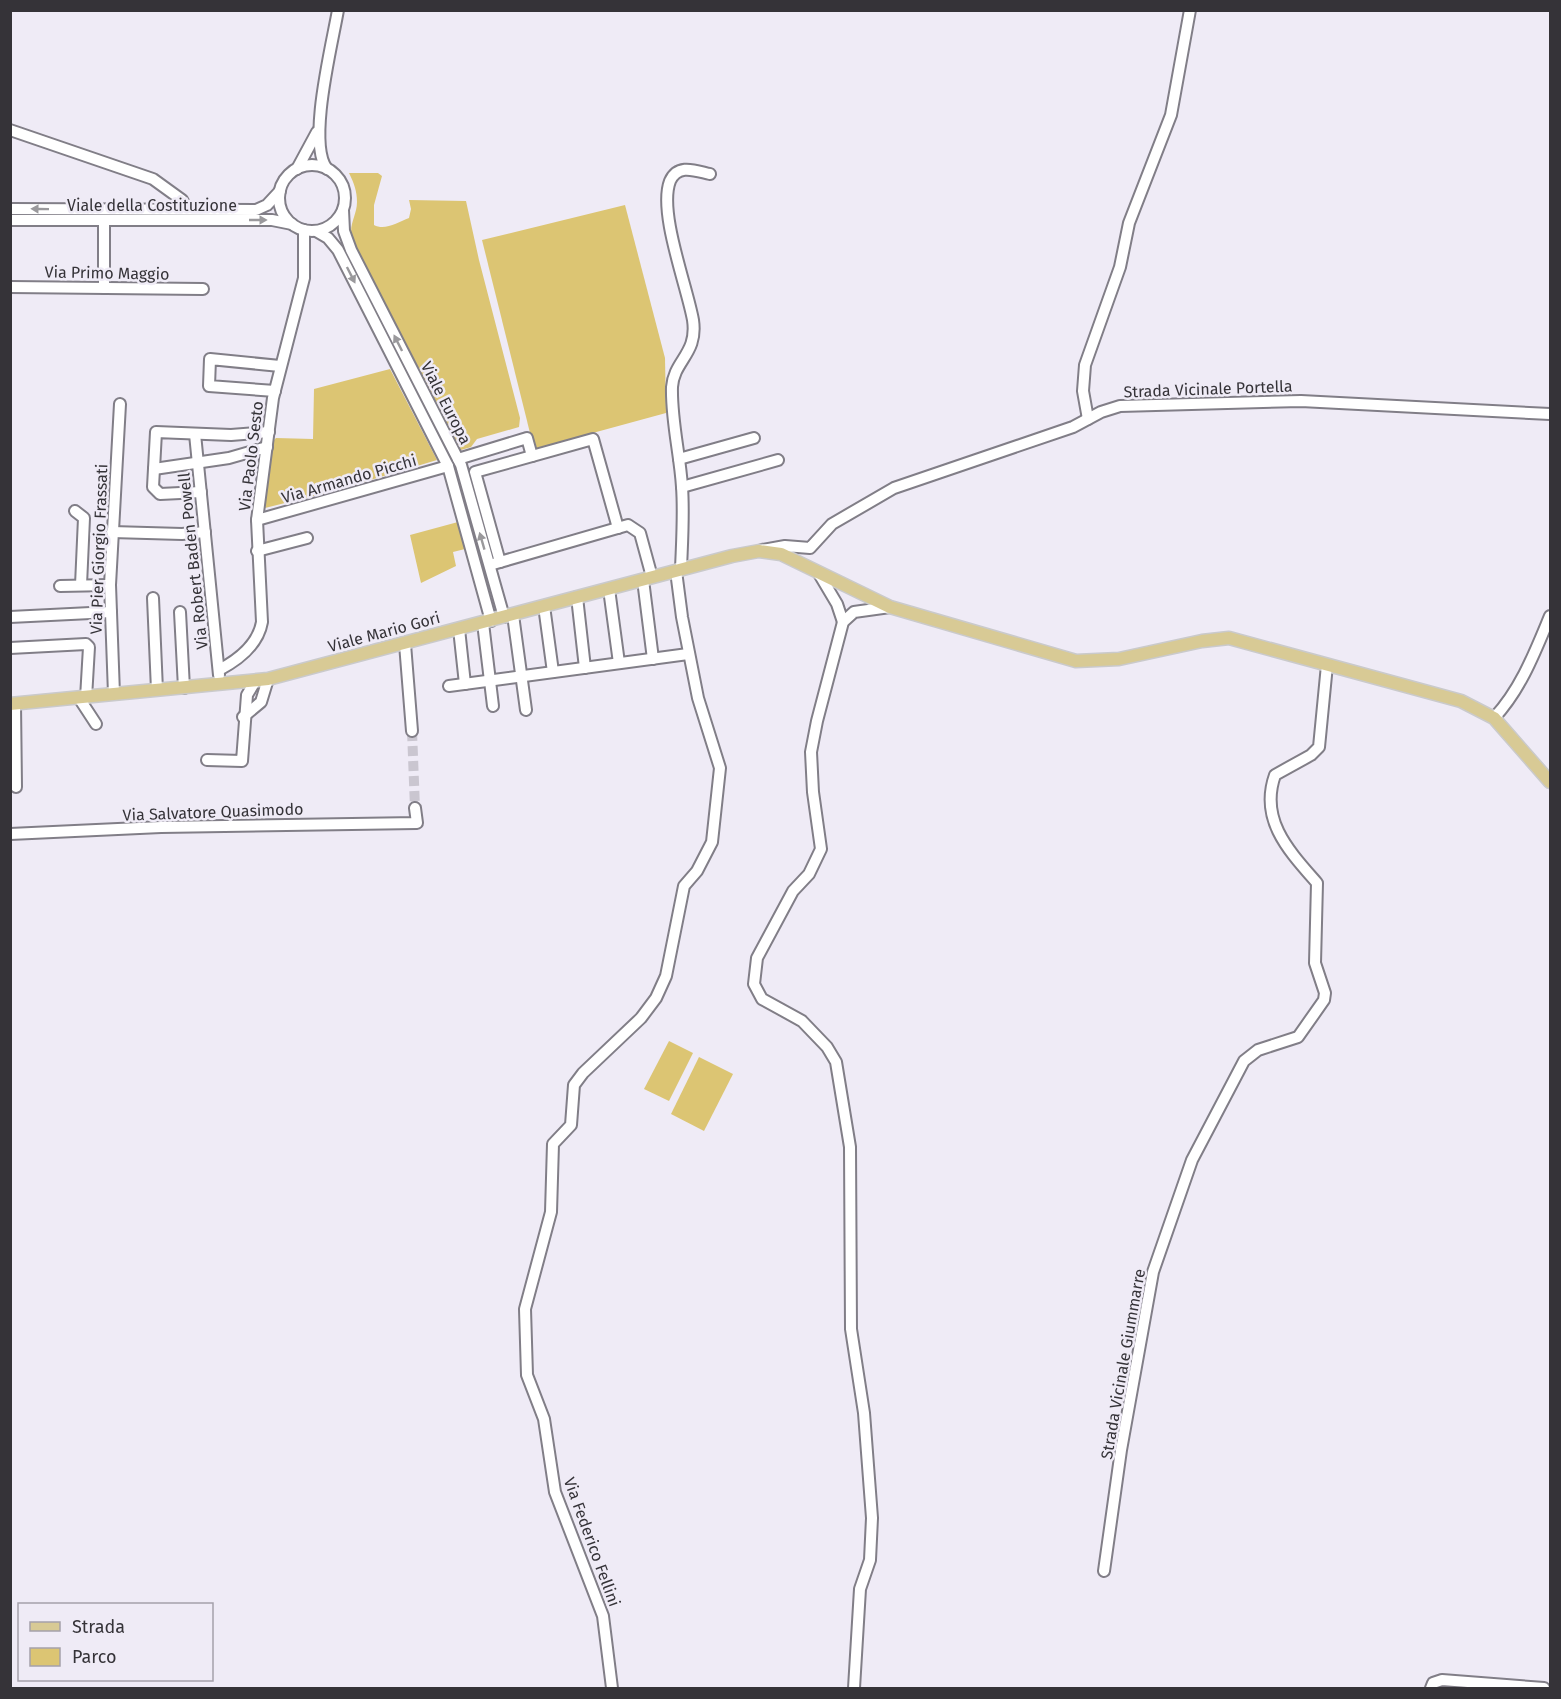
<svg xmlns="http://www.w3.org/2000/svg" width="1561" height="1699" font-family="'Fira Sans',sans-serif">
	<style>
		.green { fill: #dcc573 }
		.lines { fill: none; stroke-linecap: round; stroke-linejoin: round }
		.minor-tunnel { stroke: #cac6d0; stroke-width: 10; stroke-dasharray: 10 5; stroke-linecap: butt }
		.minor-casing { stroke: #817e87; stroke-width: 14 }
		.major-casing { stroke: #cacacb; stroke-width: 15 }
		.minor { stroke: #fff; stroke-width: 10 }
		.major { stroke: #d8ca95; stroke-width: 12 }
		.oneway { fill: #9a999c }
		.labels { text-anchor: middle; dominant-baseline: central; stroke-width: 5; stroke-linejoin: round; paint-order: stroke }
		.street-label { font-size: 16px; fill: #353338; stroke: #efebf6 }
	</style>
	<rect width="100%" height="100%" fill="#efebf6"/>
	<g class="green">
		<path d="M349 173H378L382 176 374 205V225C385 231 398 222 409 218L411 209 409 200 466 201 479 260 520 418 519 427 477 439 471 447 461 450 353 241C347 226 357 216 357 202 357 191 354 183 349 173Z"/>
		<polygon points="625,205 665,358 666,413 534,449 482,240"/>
		<polygon points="390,369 437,460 337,490 265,508 272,442 276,438 313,439 314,389"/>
		<polygon points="458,522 465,549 453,552 456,566 421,583 410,535"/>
		<polygon points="669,1041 693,1053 669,1101 644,1089"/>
		<polygon points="699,1057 733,1074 704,1131 671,1114"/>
	</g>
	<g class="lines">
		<polyline class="minor-tunnel" points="412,731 415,808"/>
		<defs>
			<g id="minor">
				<polyline points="10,130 153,179 182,200 187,209"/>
				<circle cx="312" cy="198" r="33"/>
				<polyline points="297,169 317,132"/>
				<path d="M327 169C307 143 332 45 338 10"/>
				<polyline points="10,209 256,210 267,205 280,191"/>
				<polyline points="343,210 344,231 351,250 461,465 504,617"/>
				<polyline points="10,220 272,220 292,224"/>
				<polyline points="316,231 328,238 338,250 448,466 491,621"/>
				<polyline points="10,287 203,289"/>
				<polyline points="104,288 104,220"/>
				<polyline points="275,391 209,386 210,359 280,366"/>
				<polyline points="1088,419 1083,391 1085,365 1120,267 1129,223 1171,115 1190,10"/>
				<polyline points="195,434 219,675"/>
				<polyline points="458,459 527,438 532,456"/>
				<polyline points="679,459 754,438"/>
				<polyline points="154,469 229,458 267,447"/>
				<polyline points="682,487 778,460"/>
				<polyline points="201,492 160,494 153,487 156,432 231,435 269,432"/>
				<polyline points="75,511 84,518 81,585"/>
				<polyline points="257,520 448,466"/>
				<polyline points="112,532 182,534 205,532"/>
				<polyline points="762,550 785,546 810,548 832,524 894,488 1073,427 1101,412 1120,406 1301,401 1550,414"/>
				<polyline points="257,551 307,538"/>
				<polyline points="500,562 475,472 593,439 618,528"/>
				<polyline points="493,564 628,525 640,533 652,577"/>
				<path d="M681 569C682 542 684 514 682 487 680 454 671 420 672 387 674 360 698 354 693 320 687 286 658 212 670 181 678 163 696 171 710 174"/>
				<polyline points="818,572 837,604 843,622"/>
				<polyline points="643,580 653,659"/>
				<polyline points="60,586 110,585"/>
				<polyline points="609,589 619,663"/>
				<polyline points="577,597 585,668"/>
				<polyline points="153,598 157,690"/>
				<polyline points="544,606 553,672"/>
				<polyline points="180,612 184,688"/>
				<polyline points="513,615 526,710"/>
				<polyline points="10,617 111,612"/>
				<polyline points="483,623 493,706"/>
				<polyline points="459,629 465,684"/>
				<polyline points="405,644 412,731"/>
				<polyline points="10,648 86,644 89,647 86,698"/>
				<path d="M219 670C238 660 258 645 262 622L257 520 273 398 304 278V230"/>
				<polyline points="449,686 688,654"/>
				<polyline points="114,694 110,585 120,404"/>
				<polyline points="79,698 96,724"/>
				<polyline points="15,704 16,787"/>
				<polyline points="243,717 261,702 268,679"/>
				<path d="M1494 718C1521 689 1535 652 1550 616"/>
				<polyline points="207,760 242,761 247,695 256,680"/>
				<polyline points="10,834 161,827 417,823 415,808"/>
				<path d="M1104 1571 1121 1450 1153 1272 1192 1160 1244 1061 1258 1050 1298 1037 1324 1000 1325 993 1315 963 1317 883C1289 851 1259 820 1275 775L1311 755 1319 747 1327 665"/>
				<polyline points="612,1688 603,1616 555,1492 544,1419 527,1375 525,1309 551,1212 553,1144 571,1125 574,1085 583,1073 641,1018 656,998 666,976 684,886 697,871 712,842 720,768 698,698 682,617 676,571"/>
				<polyline points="854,1688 860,1589 870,1560 872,1518 864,1413 851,1329 850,1147 836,1062 827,1047 802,1021 762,999 754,984 757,958 793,891 809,874 821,849 813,792 811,752 817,721 843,622 854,612 890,607"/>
				<polyline points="1431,1688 1433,1683 1442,1680 1544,1688"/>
			</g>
			<polyline id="major" points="10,704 268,679 732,556 759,551 781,554 890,607 1076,661 1119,659 1202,641 1229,638 1461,701 1494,718 1550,782"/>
		</defs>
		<use href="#minor" class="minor-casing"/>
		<use href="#major" class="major-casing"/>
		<use href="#minor" class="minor"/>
		<use href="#major" class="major"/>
	</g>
	<defs><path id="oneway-solid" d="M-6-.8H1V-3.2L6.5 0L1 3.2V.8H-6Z" transform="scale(1.5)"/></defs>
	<g class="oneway">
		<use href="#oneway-solid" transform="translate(40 209) rotate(-179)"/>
		<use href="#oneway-solid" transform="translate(258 220)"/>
		<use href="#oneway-solid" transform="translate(351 275) rotate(63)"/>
		<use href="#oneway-solid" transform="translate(398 343) rotate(-117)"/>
		<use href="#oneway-solid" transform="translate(482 541) rotate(-106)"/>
	</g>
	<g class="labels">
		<g class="street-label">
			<text x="152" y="205">Viale della Costituzione</text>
			<text transform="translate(107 273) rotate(1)">Via Primo Maggio</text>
			<text transform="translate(1208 389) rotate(-2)">Strada Vicinale Portella</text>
			<text transform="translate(446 403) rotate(63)">Viale Europa</text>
			<text transform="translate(251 456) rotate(-83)">Via Paolo Sesto</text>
			<text transform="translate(349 479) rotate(-16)">Via Armando Picchi</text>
			<text transform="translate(99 549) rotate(-88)">Via Pier Giorgio Frassati</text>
			<text transform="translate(193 561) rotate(-96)">Via Robert Baden Powell</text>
			<text transform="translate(384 632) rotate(-15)">Viale Mario Gori</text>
			<text transform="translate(213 812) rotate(-2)">Via Salvatore Quasimodo</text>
			<text transform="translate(1123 1364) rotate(-80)">Strada Vicinale Giummarre</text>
			<text transform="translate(592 1542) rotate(70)">Via Federico Fellini</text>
		</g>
	</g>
	<rect width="1561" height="1699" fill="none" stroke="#353338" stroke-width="24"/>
	<rect x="18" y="1603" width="195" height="78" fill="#efebf6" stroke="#a5a1aa" stroke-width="1.5"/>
	<rect x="30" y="1622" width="30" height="9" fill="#d8ca95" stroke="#a5a1aa" stroke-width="1.5"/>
	<text x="72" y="1633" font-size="18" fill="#353338">Strada</text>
	<rect x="30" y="1648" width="30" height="18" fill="#dcc573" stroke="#a5a1aa" stroke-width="1.5"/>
	<text x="72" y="1663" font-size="18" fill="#353338">Parco</text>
</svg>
